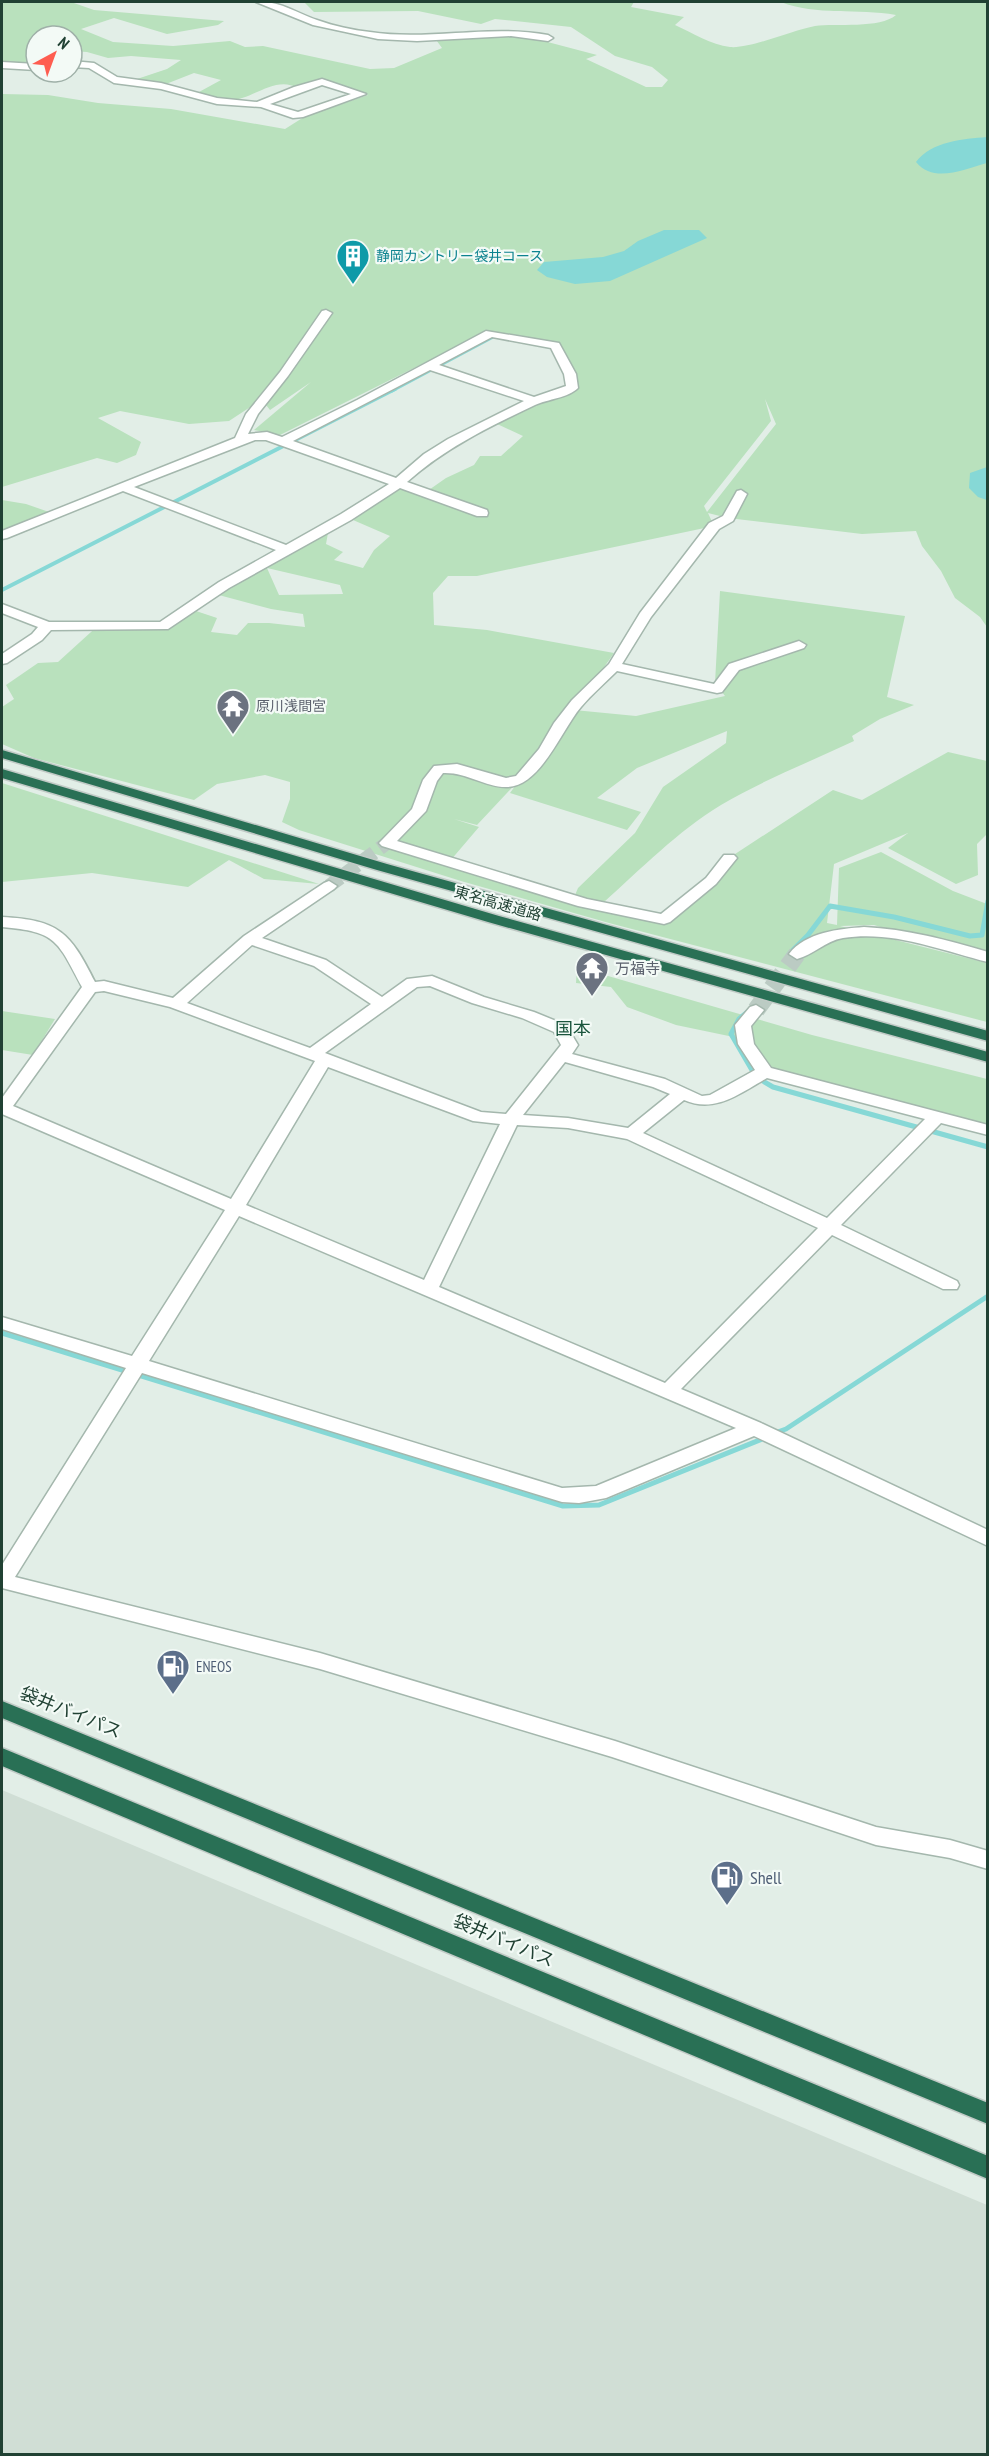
<svg xmlns="http://www.w3.org/2000/svg" width="989" height="2456" font-family="'PT Sans Narrow','Noto Sans JP',sans-serif">
	<style>
		.built { fill: #d0ded5 }
		.green { fill: #b9e1bd; fill-rule: evenodd }
		.water { fill: #86d8d6 }
		.lines { fill: none; stroke-linecap: round; stroke-linejoin: round }
		.stream-far2 { stroke: #86d8d6; stroke-width: 3 }
		.stream-far1 { stroke: #86d8d6; stroke-width: 4 }
		.stream { stroke: #86d8d6; stroke-width: 5 }
		.minor-tunnel-far1 { stroke: #bbcbc3; stroke-width: 14; stroke-dasharray: 14 7; stroke-linecap: butt }
		.minor-tunnel { stroke: #bbcbc3; stroke-width: 18; stroke-dasharray: 18 9; stroke-linecap: butt }
		.minor-casing { stroke: #a4b7ad; stroke-width: 3 }
		.highway-casing { stroke: #c1cac6; stroke-width: 3 }
		.minor { fill: #fff; fill-rule: evenodd }
		.highway { fill: #297055; fill-rule: evenodd }
		.labels { text-anchor: middle; dominant-baseline: central; stroke-width: 4.5; stroke-linejoin: round; paint-order: stroke }
		.far-culture-label { font-size: 14px; fill: #0d838f; stroke: #f3faf6; text-anchor: start }
		.far-worship-label { font-size: 14px; fill: #5b616d; stroke: #f3faf6; text-anchor: start }
		.street-label { font-size: 15px; fill: #204133; stroke: #f3faf6 }
		.worship-label { font-size: 15px; fill: #5b616d; stroke: #f3faf6; text-anchor: start }
		.service-label { font-size: 15px; fill: #4e5e75; stroke: #f3faf6; text-anchor: start }
		.quarter-label { font-size: 18px; fill: #1a553d; stroke: #f3faf6 }
		.near-street-label { font-size: 18px; fill: #204133; stroke: #f3faf6 }
		.near-service-label { font-size: 18px; fill: #4e5e75; stroke: #f3faf6; text-anchor: start }
	</style>
	<rect width="100%" height="100%" fill="#e2eee7"/>
	<polygon class="built" points="2,1790 987,2205 987,2454 2,2454"/>
	<g class="green">
		<path d="M2 2H71L94 10 224 21 218 25 167 34 114 18 81 29 113 42 173 46 230 41 245 47 263 46 370 69 394 68 442 48 434 37 521 35 597 55 586 59 646 87H662L668 80 652 67 615 56 571 27 495 19 481 24 418 11 314 12 304 2H634L631 7 684 17 675 25C693 33 711 45 730 47 750 49 793 30 815 26 836 23 880 29 896 15 858 8 816 16 781 2H987V627L980 617 955 598 941 571 922 546 916 531 862 534 728 518 708 513 714 526 477 576H448L433 593 434 625 487 630 614 653 574 710 636 716 725 696 715 683 720 591 905 616 887 697 914 705 880 719 852 736 854 741C810 762 763 780 721 805 678 831 641 869 604 902L573 900 578 888 635 833 663 787 726 743 727 731 637 768 597 798 641 812 627 830 510 793 521 778 477 825 454 819 479 827 450 861 564 900 665 925 695 901 729 858 833 790 862 800 948 752 987 761V834L977 844 978 875 956 884 888 848 908 833 834 864 827 923 837 925 839 868 881 852 953 891 987 904V959L874 925 840 926 987 963V1022L609 923 461 881 299 830 282 822 290 799V782L265 775 217 784 194 800 34 758 2 744V707L14 699 6 685 38 663 58 662 102 622 160 621 187 608 217 618 211 632 237 635 248 623H269L305 627 303 614 271 609 215 594 224 585 328 533 326 544 343 552 334 560 363 568 374 550 390 536 353 520 403 485 426 492 446 478 474 465 480 456H501L523 436 495 423 534 401 576 389 555 345 490 333 436 361 426 362 280 435 254 430 311 382 270 410 266 405 281 381 267 396 229 421 189 424 120 411 98 418 141 442 136 455 117 463 97 458 2 487V94L48 95 98 103 171 109 285 129 304 117 368 95 319 80 298 88C275 75 254 99 231 100 220 101 209 96 199 92L221 80 194 73 166 84 134 80 167 69 181 60 131 56 108 58 87 52 72 51V36H36V64L2 63ZM765 399 776 424 707 512 704 506 771 421ZM267 568 340 585 343 594 279 595Z"/>
		<polygon points="2,500 26,504 49,512 2,530"/>
		<polygon points="2,783 319,884 264,879 229,860 188,887 92,873 2,882"/>
		<polygon points="577,967 812,1035 987,1079 987,1124 765,1072 748,1040 676,1025 627,1007 611,987 576,983"/>
		<polygon points="2,1011 55,1019 33,1055 2,1050"/>
	</g>
	<g class="water">
		<path d="M987 137V163C964 169 934 184 916 162 932 141 963 139 987 137Z"/>
		<polygon points="664,230 699,230 707,238 610,281 575,284 547,277 537,270 544,262 603,257 624,251 638,241"/>
		<polygon points="987,467 988,467 987,500 978,497 969,488 970,473"/>
	</g>
	<g class="lines">
		<polyline class="stream-far2" points="392,391 497,335"/>
		<g class="stream-far1">
			<polyline points="2,590 395,389"/>
			<polyline points="988,902 988,900"/>
		</g>
		<g class="stream">
			<polyline points="789,954 808,935 830,906 894,917 970,936 982,935 988,901"/>
			<polyline points="751,1009 739,1019 731,1034 756,1077 773,1087 988,1147"/>
			<polyline points="2,1333 563,1506 599,1505 767,1437"/>
			<polyline points="775,1433 786,1429 988,1296"/>
		</g>
		<polyline class="minor-tunnel-far1" points="329,886 387,843"/>
		<polyline class="minor-tunnel" points="756,1010 797,954"/>
		<defs>
			<g id="minor">
				<path d="M256 2C279 0 296 13 317 20 334 26 352 30 370 32 429 41 489 24 548 35L553 38 548 41 511 36 417 41 378 39 313 25Z"/>
				<path d="M72 61 94 63 117 77 161 83 217 98 257 102 294 87 322 79 366 94 303 117 293 118 261 107 217 104 161 89 114 83 89 68 72 67ZM322 85 351 94 298 112 270 104Z"/>
				<polygon points="2,62 36,64 36,70 2,68"/>
				<path d="M326 310 332 313 288 376 258 414 248 434 267 432 282 437 357 400 486 331 559 343 576 374 578 388C568 398 548 399 535 405 489 427 445 448 407 482L487 510 488 513 487 516H477L400 488 351 520 229 588 168 629 51 630 42 640 7 663 2 664V654L32 634 38 627 2 613V604L49 622H160L219 582 276 550 123 491 7 538 2 539V531L235 438 246 414 280 372 322 311ZM492 337 551 348 564 374 566 386 534 397 439 365ZM430 370 524 401 448 439 424 454 396 478 293 441ZM255 440H266L389 484 341 514 286 545 134 487Z"/>
				<path d="M741 490 747 494 733 521 719 529 651 617 622 664 714 684 729 664 799 641 806 645 804 648 739 670 722 692 717 693 617 671C605 683 592 694 581 707 562 729 540 788 506 787 484 787 467 772 443 773L437 781 426 811 397 841 587 899 661 914 706 878 724 855H734L737 858 716 884 670 922 664 924 578 906 382 846 379 843 382 840 412 809 423 780 434 766 457 764 506 778 516 776 539 749 554 723 572 700 609 664 640 613 709 523 723 516 737 491Z"/>
				<path d="M329 881 337 886 334 889 262 938 326 960 382 997 407 979 432 976 484 997 534 1012 566 1025 578 1045 572 1054 665 1079 702 1096 710 1095 755 1070 738 1044 735 1025 750 1007 756 1005 764 1010 751 1026 754 1044 771 1068 988 1125V1135L941 1123 841 1225 957 1281 959 1285 957 1289H943L832 1235 681 1389 761 1423 988 1530V1546L754 1436 606 1498 579 1503 562 1502 142 1373 15 1577 320 1653 615 1741 876 1827 950 1840 988 1851V1869L950 1858 876 1845 612 1757 320 1669 2 1588V1565L126 1368 2 1329V1317L132 1356 225 1210 2 1114V1098L82 987C57 940 57 932 2 927V917C59 920 70 932 95 982L104 981 173 998 244 936 324 883ZM252 945 314 966 371 1004 310 1048 187 1003ZM430 986 472 1003 522 1018 554 1032 561 1045 506 1114 481 1112 325 1053 417 987ZM104 991 170 1007 315 1061 231 1199 13 1106 95 992ZM565 1062 653 1087 670 1094 628 1128 568 1118 523 1115ZM328 1067 473 1121 500 1124 424 1280 246 1205ZM767 1078 925 1119 827 1218 643 1133 684 1100C715 1114 740 1093 767 1078ZM517 1125 568 1128 627 1139 818 1228 665 1383 439 1287ZM239 1216 736 1428 596 1486 562 1488 149 1361Z"/>
				<path d="M864 927C907 929 947 940 988 952V962C940 950 892 930 843 938 825 941 813 955 797 959L789 954C806 932 839 929 864 927Z"/>
			</g>
			<g id="highway">
				<polygon points="2,750 387,864 988,1031 988,1041 377,870 2,758"/>
				<polygon points="2,769 499,916 988,1052 988,1062 488,922 2,778"/>
				<polygon points="2,1701 988,2103 988,2124 2,1718"/>
				<polygon points="2,1748 988,2156 988,2179 2,1766"/>
			</g>
		</defs>
		<use href="#minor" class="minor-casing"/>
		<use href="#highway" class="highway-casing"/>
		<use href="#minor" class="minor"/>
		<use href="#highway" class="highway"/>
	</g>
	<defs>
		<symbol id="building-pin" viewBox="-11 -11 22 30"><path d="M0 17L-7.5 6A9.5 9.5 0 1 1 7.5 6Z" fill="#0f9aa8" stroke="#f3faf6"/><path d="M-4-6H4V6H1V3H-1V6H-4ZM-2.5-4.3h1.7v1.8h-1.7ZM.8-4.3h1.7v1.8H.8ZM-2.5-1h1.7V.8h-1.7ZM.8-1h1.7V.8H.8Z" fill="#fff"/></symbol>
		<symbol id="temple-pin" viewBox="-11 -11 22 30"><path d="M0 17L-7.5 6A9.5 9.5 0 1 1 7.5 6Z" fill="#6b7280" stroke="#f3faf6"/><path d="M0-6L5-2H3V0L6.5 2.5H4V6H1.5V3h-3V6H-4V2.5H-6.5L-3 0V-2H-5Z" fill="#fff"/></symbol>
		<symbol id="fuel-pin" viewBox="-11 -11 22 30"><path d="M0 17L-7.5 6A9.5 9.5 0 1 1 7.5 6Z" fill="#5c6f8a" stroke="#f3faf6"/><path d="M-5.5-6h7V0h2V4h1.3V-2.5L3-4.5l.8-.8L6-3V5H2.5V1h-1V6h-7ZM-4.2-4.7v3.2H.2V-4.7Z" fill="#fff"/></symbol>
	</defs>
	<g fill-rule="evenodd">
		<use href="#building-pin" x="334" y="237" width="38" height="52"/>
		<use href="#temple-pin" x="214" y="687" width="38" height="52"/>
		<use href="#temple-pin" x="573" y="949" width="38" height="52"/>
		<use href="#fuel-pin" x="154" y="1647" width="38" height="52"/>
		<use href="#fuel-pin" x="708" y="1858" width="38" height="52"/>
	</g>
	<g class="labels">
		<g class="far-culture-label">
			<text x="376" y="256">静岡カントリー袋井コース</text>
		</g>
		<g class="far-worship-label">
			<text x="256" y="706">原川浅間宮</text>
		</g>
		<g class="street-label">
			<text transform="translate(498 903) rotate(16)">東名高速道路</text>
		</g>
		<g class="worship-label">
			<text x="615" y="968">万福寺</text>
		</g>
		<g class="service-label">
			<text x="196" y="1666">ENEOS</text>
		</g>
		<g class="quarter-label">
			<text x="573" y="1028">国本</text>
		</g>
		<g class="near-street-label">
			<text transform="translate(71 1712) rotate(22)">袋井バイパス</text>
			<text transform="translate(504 1940) rotate(23)">袋井バイパス</text>
		</g>
		<g class="near-service-label">
			<text x="750" y="1877">Shell</text>
		</g>
	</g>
	<rect width="989" height="2456" fill="none" stroke="#204133" stroke-width="6"/>
	<g transform="translate(54 54) rotate(41)"><circle r="28" fill="#f3faf6" stroke="#9fb0a8" stroke-width="1.5"/>
	<path d="M0-4.5L10 22L0 15L-10 22Z" fill="#fe5d50"/>
	<text y="-9" font-size="16" font-weight="bold" text-anchor="middle" fill="#204133">N</text>
	</g>
</svg>
